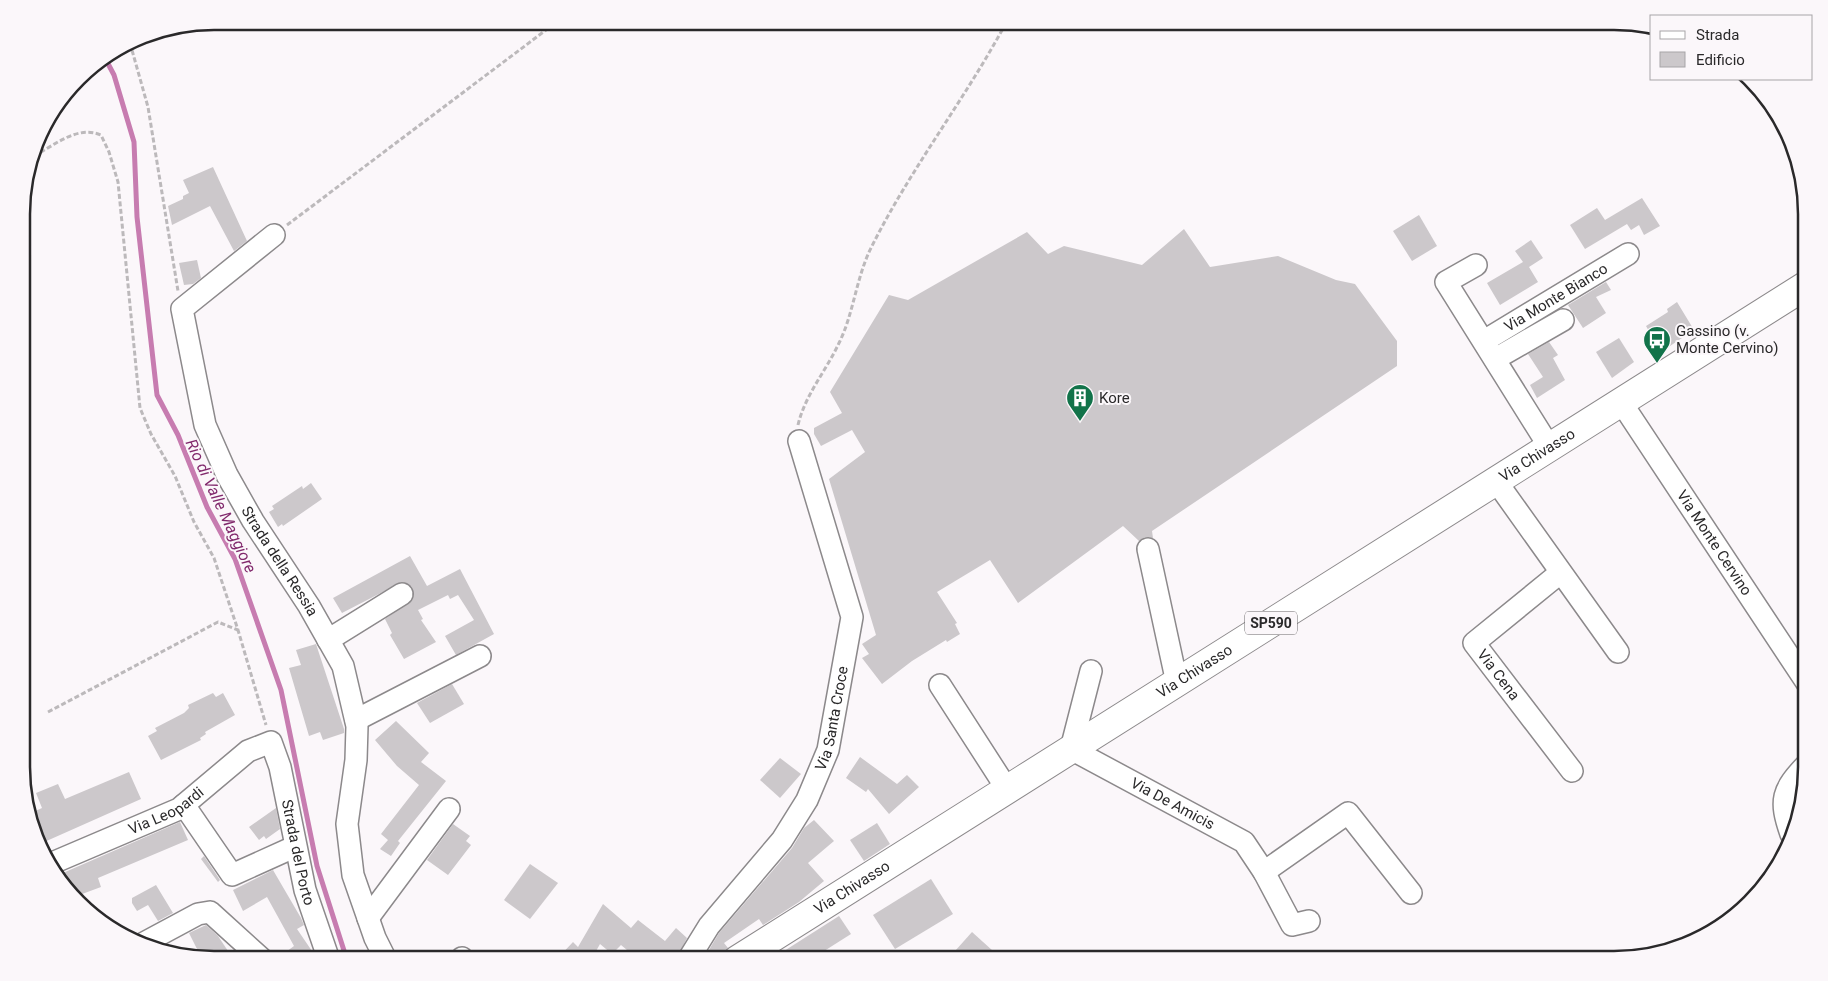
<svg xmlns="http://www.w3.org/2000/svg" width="1828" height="981" font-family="Roboto,sans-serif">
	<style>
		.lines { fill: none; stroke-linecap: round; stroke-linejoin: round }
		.stream { stroke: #c77cb0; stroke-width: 5 }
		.building { fill: #ccc8cb }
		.minor-casing { stroke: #8c898b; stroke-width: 24 }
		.major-casing { stroke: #8c898b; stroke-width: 30 }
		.path { stroke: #bcb9bb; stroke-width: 3; stroke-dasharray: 5 2.5; stroke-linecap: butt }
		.minor { stroke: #fff; stroke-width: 21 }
		.major { stroke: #fff; stroke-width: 28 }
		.labels { text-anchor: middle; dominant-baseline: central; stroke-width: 4; stroke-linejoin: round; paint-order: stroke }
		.shield { fill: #fbf7fa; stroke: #696768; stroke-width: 1 }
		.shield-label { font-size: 14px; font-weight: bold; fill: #2a292a }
		.street-label { font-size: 15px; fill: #2a292a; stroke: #fbf7fa }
		.poi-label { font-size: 15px; fill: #2a292a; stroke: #fbf7fa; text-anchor: start }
		.water-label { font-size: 16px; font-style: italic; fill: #81296c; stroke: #fbf7fa }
		.rim { fill: none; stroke: #2a292a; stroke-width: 2.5 }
	</style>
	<rect width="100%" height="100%" fill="#fbf7fa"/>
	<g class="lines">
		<polyline class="stream" points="105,58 114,75 134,142 137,217 157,395 178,435 207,507 235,559 281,690 317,866 347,960"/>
	</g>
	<g class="building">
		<polygon points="213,167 247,241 234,251 210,206 172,225 168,206 183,199 183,196 189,193 183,180"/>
		<polygon points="1642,198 1660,226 1644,235 1639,225 1631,230 1627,224 1585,249 1570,225 1597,208 1605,220"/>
		<polygon points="1419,215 1437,246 1412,261 1393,231"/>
		<polygon points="1184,229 1210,267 1278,256 1336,280 1355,284 1397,341 1397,366 1152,531 1153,538 1145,537 1139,541 1123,526 1018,603 990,560 937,592 957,623 955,624 960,634 947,642 946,640 912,661 882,684 862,658 869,654 862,644 876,635 829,479 865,452 852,430 821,446 814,434 814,428 842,413 830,392 889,295 908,300 1027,232 1048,254 1064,246 1142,265"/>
		<polygon points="1531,240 1543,258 1529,267 1538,282 1500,305 1487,283 1523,262 1515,251"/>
		<polygon points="197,260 201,278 193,284 184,285 179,263"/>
		<polygon points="1606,282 1611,290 1596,297 1606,313 1583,328 1568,305"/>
		<polygon points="1677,302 1694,330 1661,352 1646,326 1668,312 1667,309"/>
		<polygon points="1619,338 1634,362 1612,378 1596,352"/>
		<polygon points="1549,342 1558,355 1553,358 1565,380 1537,398 1530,385 1543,377 1528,354"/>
		<polygon points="311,483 322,499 283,526 282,524 278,527 269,512 274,509 272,506 302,486 303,489"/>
		<polygon points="410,556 427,586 460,569 494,634 456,655 445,636 474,620 458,595 450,599 448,595 418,610 423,619 421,620 436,642 404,659 390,635 392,633 385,619 413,599 412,587 402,582 342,613 333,598"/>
		<polygon points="316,644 344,729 344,733 323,740 320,732 309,736 289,668 301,665 296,650"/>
		<polygon points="452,684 464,704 430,723 417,703"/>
		<polygon points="213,693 216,697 223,693 235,715 205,732 206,734 200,738 201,740 161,760 148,736 157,731 155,728 184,713 189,708 188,705"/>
		<polygon points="396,721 429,753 421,762 446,781 398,841 400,843 391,856 380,849 388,840 381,834 419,785 397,766 375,740"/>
		<polygon points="860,757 897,784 907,775 919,787 889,814 868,789 866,792 846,778"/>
		<polygon points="780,758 801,774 780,798 760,780"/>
		<polygon points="129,772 141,799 42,843 31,813 42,808 36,793 58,784 65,799"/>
		<polygon points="276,808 280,829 266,839 264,836 259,840 249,827"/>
		<polygon points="814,820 834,841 808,863 824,881 799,902 763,925 759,919 724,943 728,948 723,953 712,960 703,960 719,933 792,848 804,828"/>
		<polygon points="180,822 188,840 98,878 101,887 74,897 56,876"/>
		<polygon points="877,823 890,844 864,861 850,840"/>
		<polygon points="453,824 470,836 466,841 471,845 448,875 427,860"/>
		<polygon points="204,856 220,880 218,882 201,859"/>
		<polygon points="530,864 558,883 530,919 504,900"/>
		<polygon points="273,870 301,918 304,925 297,929 314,954 306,960 275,960 294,946 267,897 243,911 233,890"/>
		<polygon points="931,879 953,914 895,949 873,915"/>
		<polygon points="156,885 173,913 158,921 148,905 137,911 132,903 132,898"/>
		<polygon points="603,904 631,928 638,920 665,941 676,928 687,938 676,960 639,960 621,945 612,954 600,944 591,960 556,960 573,942 578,947"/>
		<polygon points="839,916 851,934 810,960 770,960"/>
		<polygon points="206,925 218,936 234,960 214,960 201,957 189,933"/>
		<polygon points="972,932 1003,960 947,960"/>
	</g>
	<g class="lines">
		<defs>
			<g id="minor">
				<path id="s1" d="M274 235 182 309 205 425 227 475 253 521 309 606 343 666 357 726 356 760 347 824 353 875 375 938 386 960"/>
				<polyline points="1476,265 1446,282 1550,448"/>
				<path id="s2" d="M1484 341 1628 254"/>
				<polyline points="1495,359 1563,320"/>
				<path id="s3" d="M1621 402 1807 683"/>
				<polyline points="1496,481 1618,652"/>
				<polyline points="1148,549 1177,683"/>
				<path id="s4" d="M1560 573 1474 643 1572 771"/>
				<polyline points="328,640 402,594"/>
				<path id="s5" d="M1091 671 1071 749 1244 842 1264 872 1292 925 1309 921"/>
				<polyline points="940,685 1007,789"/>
				<polyline points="356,720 480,656"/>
				<polyline points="184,805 232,875 294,847"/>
				<path d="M1791 834C1779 800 1782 790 1807 764"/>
				<path id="s6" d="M50 864 179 809 248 751 271 742 280 767 305 890 329 960"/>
				<polyline points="1264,872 1348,813 1411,893"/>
				<polyline points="368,918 449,809"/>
				<polyline points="144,943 198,914 210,912 263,960"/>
				<polyline points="461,960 462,958"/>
				<path id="s7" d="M688 960 709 926 782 840 807 800 828 750 852 617 799 441"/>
			</g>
			<g id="major">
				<path id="s8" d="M737 960 1805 286"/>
			</g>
		</defs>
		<use href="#minor" class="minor-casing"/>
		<use href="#major" class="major-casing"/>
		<g class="path">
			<polyline points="130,43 148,107 178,291"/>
			<path d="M34 156C55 145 77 125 101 135L109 152 118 182 140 408 151 434 175 476 194 522 214 558 238 630 266 725"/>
			<polyline points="287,225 558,21"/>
			<path d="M798 425C805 395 826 371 839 343 854 313 856 277 872 246 911 168 966 98 1007 21"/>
			<polyline points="48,712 218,622 238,630"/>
		</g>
		<use href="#minor" class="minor"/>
		<use href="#major" class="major"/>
	</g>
	<defs>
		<symbol id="bus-pin" viewBox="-11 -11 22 30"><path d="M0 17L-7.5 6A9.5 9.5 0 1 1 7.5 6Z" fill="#12734a" stroke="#fbf7fa"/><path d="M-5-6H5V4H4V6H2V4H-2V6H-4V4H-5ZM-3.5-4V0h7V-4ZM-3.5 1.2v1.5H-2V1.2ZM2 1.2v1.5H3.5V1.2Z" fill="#fff"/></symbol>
		<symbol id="building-pin" viewBox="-11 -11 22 30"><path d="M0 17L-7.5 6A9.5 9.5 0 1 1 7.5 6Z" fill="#12734a" stroke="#fbf7fa"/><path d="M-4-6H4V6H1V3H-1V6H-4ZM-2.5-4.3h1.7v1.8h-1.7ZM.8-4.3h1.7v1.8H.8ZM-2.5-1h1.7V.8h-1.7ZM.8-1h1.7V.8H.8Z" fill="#fff"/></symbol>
	</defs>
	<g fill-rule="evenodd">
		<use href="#bus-pin" x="1641" y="324" width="32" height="43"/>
		<use href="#building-pin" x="1064" y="382" width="32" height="43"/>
	</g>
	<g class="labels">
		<rect class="shield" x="1245" y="611.5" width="52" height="23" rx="4"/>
		<g class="shield-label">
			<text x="1271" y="623">SP590</text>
		</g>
		<g class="street-label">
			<text stroke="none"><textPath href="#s2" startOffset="84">Via Monte Bianco</textPath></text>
			<text stroke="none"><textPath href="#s8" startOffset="946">Via Chivasso</textPath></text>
			<text stroke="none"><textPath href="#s3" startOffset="169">Via Monte Cervino</textPath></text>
			<text stroke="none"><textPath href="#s1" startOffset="392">Strada della Ressia</textPath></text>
			<text stroke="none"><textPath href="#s8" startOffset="541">Via Chivasso</textPath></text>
			<text stroke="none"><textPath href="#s4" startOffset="151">Via Cena</textPath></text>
			<text stroke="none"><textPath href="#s7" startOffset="286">Via Santa Croce</textPath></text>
			<text stroke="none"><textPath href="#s5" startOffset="196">Via De Amicis</textPath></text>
			<text stroke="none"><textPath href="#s6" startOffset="128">Via Leopardi</textPath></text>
			<text stroke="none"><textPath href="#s6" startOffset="369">Strada del Porto</textPath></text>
			<text stroke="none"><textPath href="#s8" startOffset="136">Via Chivasso</textPath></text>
		</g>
		<g class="poi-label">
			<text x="1676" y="331">Gassino (v.<tspan x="1676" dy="17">Monte Cervino)</tspan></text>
			<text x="1099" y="398">Kore</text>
		</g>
		<g class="water-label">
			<text transform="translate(221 506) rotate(65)">Rio di Valle Maggiore</text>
		</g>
	</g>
	<path d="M0 0H1828V981H0ZM214 30H1614A184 184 0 0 1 1798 214V767A184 184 0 0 1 1614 951H214A184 184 0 0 1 30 767V214A184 184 0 0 1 214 30Z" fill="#fbf7fa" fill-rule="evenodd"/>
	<path class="rim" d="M214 30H1614A184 184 0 0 1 1798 214V767A184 184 0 0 1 1614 951H214A184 184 0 0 1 30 767V214A184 184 0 0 1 214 30Z"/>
	<rect x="1650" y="15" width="162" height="65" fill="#fbf7fa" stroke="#a7a5a7"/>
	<rect x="1660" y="31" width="25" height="8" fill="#ffffff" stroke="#a7a5a7"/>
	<text x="1696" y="40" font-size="15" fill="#2a292a">Strada</text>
	<rect x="1660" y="52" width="25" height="15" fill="#ccc8cb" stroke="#a7a5a7"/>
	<text x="1696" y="65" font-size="15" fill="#2a292a">Edificio</text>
</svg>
